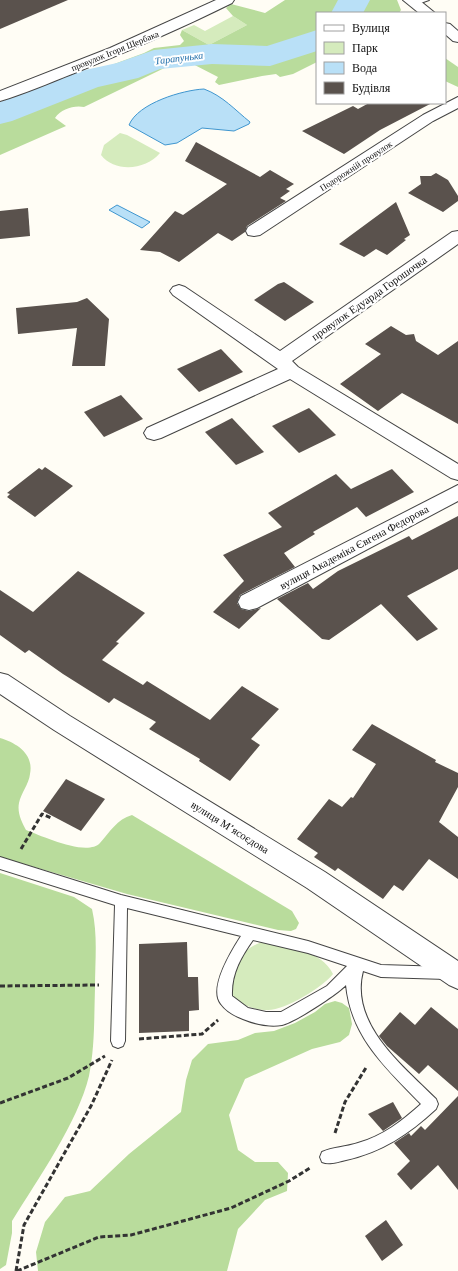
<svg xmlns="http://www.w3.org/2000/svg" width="458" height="1271" font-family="Georgia,serif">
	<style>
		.green { fill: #d5ebbd }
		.forest { fill: #b9dc9c }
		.water { fill: #b9e0f7; stroke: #3f96cf }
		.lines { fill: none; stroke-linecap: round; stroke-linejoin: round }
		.river { fill: #b9e0f7; fill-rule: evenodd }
		.building { fill: #5a524d }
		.service-casing { stroke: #444; stroke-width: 2 }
		.minor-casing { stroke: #444; stroke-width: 2 }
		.path { stroke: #333; stroke-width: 3; stroke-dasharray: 5 2.5; stroke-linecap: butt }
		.service { fill: #fff; fill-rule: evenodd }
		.minor { fill: #fff; fill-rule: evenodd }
		.labels { text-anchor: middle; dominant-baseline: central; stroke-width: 4; stroke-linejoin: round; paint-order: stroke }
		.far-street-label { font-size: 9px; fill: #111; stroke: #fff }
		.far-water-label { font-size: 10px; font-style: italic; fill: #1768a6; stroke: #fff }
		.street-label { font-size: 11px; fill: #111; stroke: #fff }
	</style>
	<rect width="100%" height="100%" fill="#fffdf5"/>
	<g class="green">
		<polygon points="233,16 247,25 209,45 182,30 194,25 205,31"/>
		<path d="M120 133 127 135 160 153C146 170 115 173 101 155L104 145Z"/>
		<path d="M262 942C287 948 321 949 333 974 323 987 284 1011 267 1010 258 1010 244 1006 237 1001 224 990 237 961 246 951 251 946 257 944 262 942Z"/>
	</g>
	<g class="forest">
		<path d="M285 0H397L401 10 399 13H317V62L293 74 280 77 276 74 262 76 219 85 215 82 218 77 183 59 84 107C74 105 61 109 55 118L66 126 0 155V106L144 53 154 48 180 45 184 41 180 35 182 30 209 45 247 25 233 16 226 8 231 4 265 13Z"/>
		<polygon points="445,58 458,67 458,87 445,81"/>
		<path d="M0 738C17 743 34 754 30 774 29 784 21 793 19 803 17 813 22 822 26 830 42 836 87 857 100 843 110 832 117 819 132 815L292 911 299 923 296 929 291 931 278 930 127 894 0 857Z"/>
		<path d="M0 873 74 897 92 909C98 935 95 960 95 988 94 1017 95 1047 89 1076 78 1122 38 1179 12 1221V1233L6 1265 0 1269Z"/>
		<polygon points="335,1001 342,1003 349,1008 352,1024 349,1035 340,1042 312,1049 245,1079 229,1115 238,1150 255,1162 278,1162 288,1173 287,1191 265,1200 238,1229 227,1271 38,1271 36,1252 45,1222 65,1197 90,1191 129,1154 181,1112 186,1080 192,1060 208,1044 238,1040 255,1033 274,1031 295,1023 315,1012 325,1004"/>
	</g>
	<g class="water">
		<path d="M204 89C223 96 235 110 250 122L249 124 234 131 202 128 177 143 165 145 129 125C138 103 183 90 204 89Z"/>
		<polygon points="117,205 150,222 142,228 109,210"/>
	</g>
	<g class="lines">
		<g class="river">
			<polygon points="338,0 370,0 363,13 331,13"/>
			<polygon points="317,30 317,51 270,66 212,64 160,69 138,78 98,87 12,121 0,124 0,102 76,72 117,63 154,50 212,44 267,46"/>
		</g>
	</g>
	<g class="building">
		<polygon points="0,0 68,0 0,29"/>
		<polygon points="369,103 432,103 380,130 344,154 302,131 353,106 358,109"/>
		<polygon points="196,142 260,177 270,170 294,184 286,189 290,191 280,198 286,201 247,226 245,232 232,241 218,233 179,262 160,252 140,250 175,211 183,215 227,184 185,161"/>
		<polygon points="436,173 448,180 458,196 458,201 443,212 408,193 421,184 420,176 431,176"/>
		<polygon points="396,202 410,235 404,239 406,240 387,255 376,249 364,257 339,244"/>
		<polygon points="28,208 30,236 0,239 0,211"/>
		<polygon points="284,282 314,302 285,321 254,300 278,284"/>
		<polygon points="87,298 109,319 105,366 72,366 77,328 18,334 16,308 77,302"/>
		<polygon points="391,326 406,335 414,334 416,341 438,355 458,341 458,424 402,393 378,411 340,384 381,354 365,344"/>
		<polygon points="221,349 243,372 199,392 177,369"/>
		<polygon points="121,395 143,419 104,437 84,412"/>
		<polygon points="309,408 336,435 299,453 272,426"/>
		<polygon points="232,418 264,452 236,465 205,432"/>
		<polygon points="45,467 73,486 35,517 7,497 10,494 7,493 39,468 42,470"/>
		<polygon points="392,469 414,492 366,517 357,507 313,532 315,534 284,553 295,567 240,595 237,603 241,609 249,611 261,608 239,629 213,612 244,581 223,555 282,527 268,513 336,474 351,489"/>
		<polygon points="458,516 458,569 407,596 438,629 417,641 381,604 329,640 322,639 277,599 308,583 313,589 338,571 409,536 412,540"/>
		<polygon points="78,571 145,613 116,642 119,643 102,660 143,685 147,681 210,720 242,686 279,709 251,739 260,745 230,781 199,761 200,759 149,729 156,722 114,698 109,703 63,674 29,650 25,653 0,635 0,590 33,612"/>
		<polygon points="372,724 436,760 435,762 458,773 458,787 439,822 458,837 458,879 429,859 403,891 394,885 383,899 338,868 335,871 314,857 318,853 297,839 329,799 342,807 351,797 353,798 376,764 352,750"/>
		<polygon points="66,779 105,799 81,831 43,811"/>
		<polygon points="187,942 188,977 198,977 199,1010 189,1011 189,1031 139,1033 139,944"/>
		<polygon points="431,1007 458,1029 458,1091 428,1065 419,1074 387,1046 379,1036 400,1012 415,1025"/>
		<polygon points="458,1096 458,1190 438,1165 411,1190 397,1174 410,1161 394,1143 409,1133 411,1136 421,1126 425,1130"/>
		<polygon points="393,1102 402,1118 383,1131 368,1114"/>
		<polygon points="386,1220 403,1245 382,1261 365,1236"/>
	</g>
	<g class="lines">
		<defs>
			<g id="service">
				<polygon points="418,0 429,0 415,5 411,3"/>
				<path d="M0 857 121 895 308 941 381 965 446 967 451 969 453 973 451 977 446 979 381 977 363 971C349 1024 403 1066 436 1099L438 1104 436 1109C409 1134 382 1152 346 1160 338 1162 329 1165 322 1162L320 1157 322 1152C333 1147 346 1147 358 1143 383 1136 402 1121 421 1104 386 1068 351 1037 346 985 336 995 295 1022 282 1025 270 1027 255 1024 243 1019 235 1016 226 1011 221 1004 208 988 232 950 241 936L127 908 125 1041 123 1046 118 1048 113 1046 111 1041 115 905 0 869ZM253 940 308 953 347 966 327 986 281 1012H266L248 1008 232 996C231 974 241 957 253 940Z"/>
			</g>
			<g id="minor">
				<path d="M216 0H234L232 3C180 29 126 52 72 74 49 83 24 94 0 101V91L110 48Z"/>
				<polygon points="403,0 419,0 435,13 419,13"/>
				<polygon points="445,23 450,24 458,31 458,42 453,41 445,34"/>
				<polygon points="458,97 458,108 433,121 260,235 254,236 248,235 246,231 248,227 423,115"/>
				<polygon points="458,231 458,244 292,361 298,367 458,464 458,480 451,478 290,379 161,438 154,440 147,438 144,433 147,428 278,369 173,295 170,291 173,287 179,285 185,287 280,351 452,232"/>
				<polygon points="458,485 458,501 257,608 249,610 241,608 238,602 241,596"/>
				<polygon points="0,673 8,675 70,716 325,872 458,961 458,989 449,985 307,888 54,730 0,694"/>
			</g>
		</defs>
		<use href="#service" class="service-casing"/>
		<use href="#minor" class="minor-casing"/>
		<g class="path">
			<polyline points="21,849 42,814 51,818"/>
			<polyline points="0,986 99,985"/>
			<polyline points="139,1039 202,1034 218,1020"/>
			<polyline points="0,1103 68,1078 105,1056"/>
			<polyline points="335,1133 345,1102 367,1066"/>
			<polyline points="16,1271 24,1225 91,1106 112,1060"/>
			<polyline points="17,1271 99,1237 131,1235 231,1208 289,1181 310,1168"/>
		</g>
		<use href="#service" class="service"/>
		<use href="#minor" class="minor"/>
	</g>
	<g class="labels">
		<g class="far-street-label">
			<text transform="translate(115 51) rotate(-22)">провулок Ігоря Щербака</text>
			<text transform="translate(356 166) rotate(-33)">Подорожній провулок</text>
		</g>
		<g class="far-water-label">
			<text transform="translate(179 58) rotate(-7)">Тарапунька</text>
		</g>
		<g class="street-label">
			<text transform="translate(369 298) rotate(-35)">провулок Едуарда Горошочка</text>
			<text transform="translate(354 547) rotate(-28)">вулиця Академіка Євгена Федорова</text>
			<text transform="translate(230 827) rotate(32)">вулиця Мʼясоєдова</text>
		</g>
	</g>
	<rect x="316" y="12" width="130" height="92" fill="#ffffff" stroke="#a0a0a0"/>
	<rect x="324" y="25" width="20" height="6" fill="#ffffff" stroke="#a0a0a0"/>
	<text x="352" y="32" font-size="12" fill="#111111">Вулиця</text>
	<rect x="324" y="42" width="20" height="12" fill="#d5ebbd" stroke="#a0a0a0"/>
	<text x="352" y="52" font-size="12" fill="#111111">Парк</text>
	<rect x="324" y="62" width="20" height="12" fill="#b9e0f7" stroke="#a0a0a0"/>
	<text x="352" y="72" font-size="12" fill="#111111">Вода</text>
	<rect x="324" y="82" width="20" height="12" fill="#5a524d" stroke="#a0a0a0"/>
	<text x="352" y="92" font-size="12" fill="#111111">Будівля</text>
</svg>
